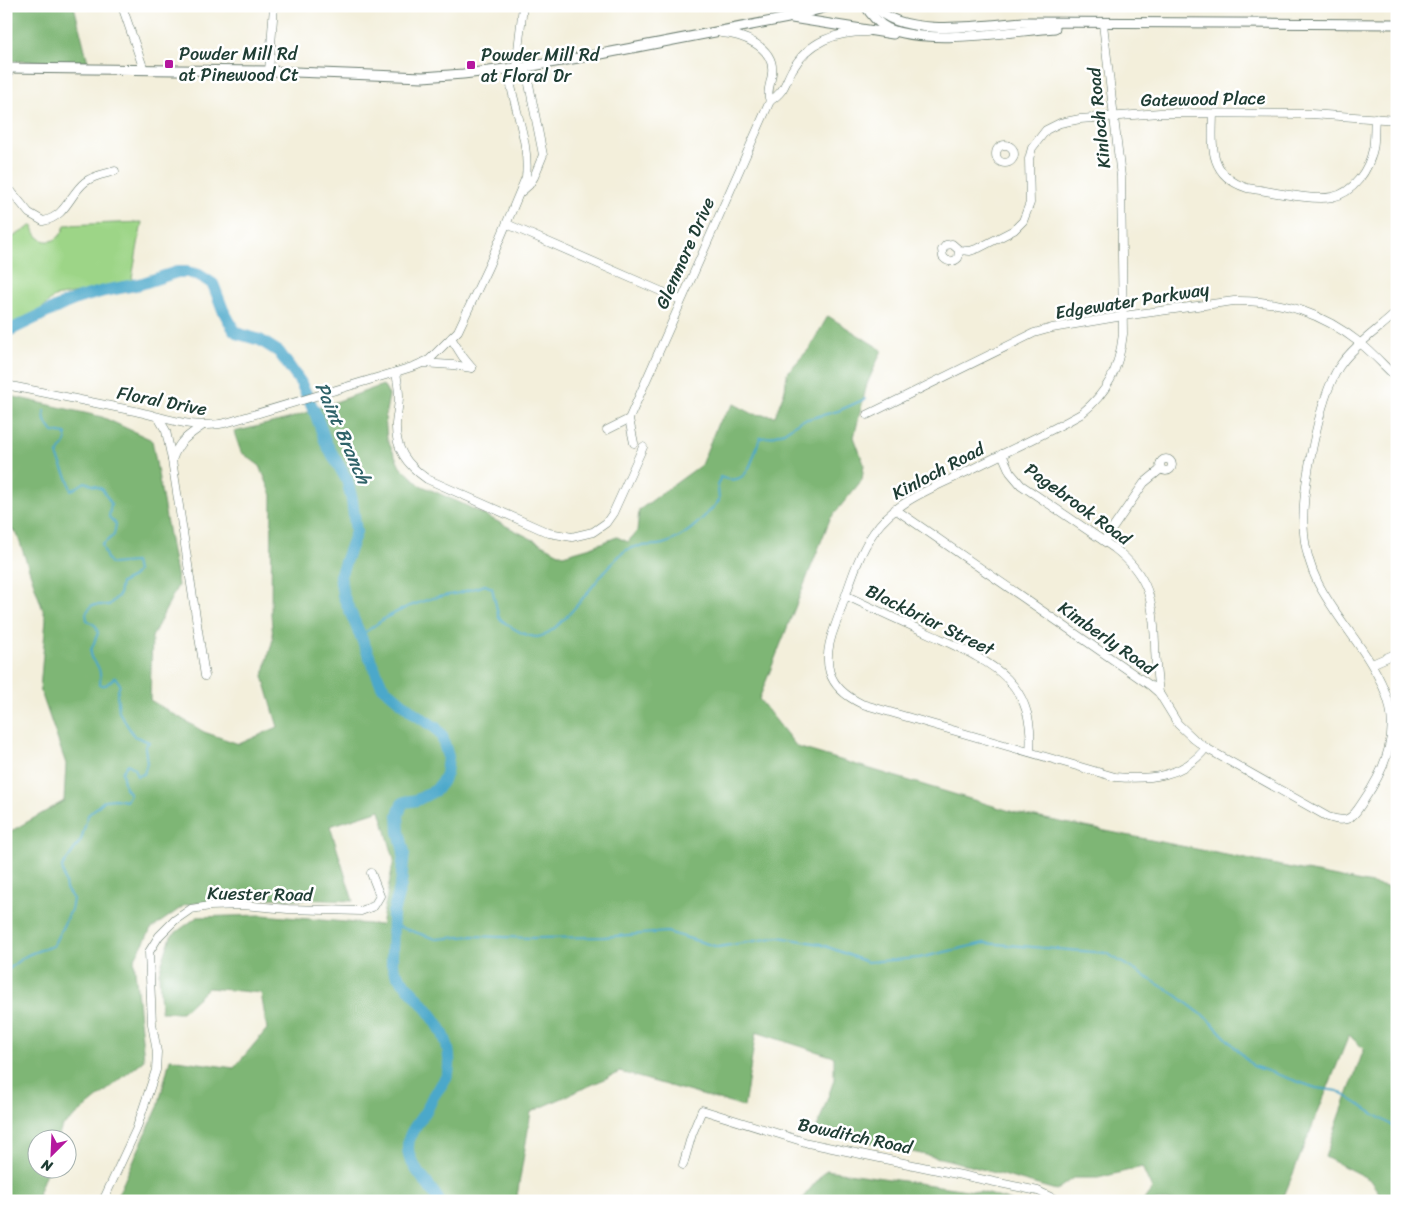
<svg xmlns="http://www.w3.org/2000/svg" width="1403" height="1207" font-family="Sriracha,sans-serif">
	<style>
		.green { fill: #9dd587; stroke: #5e895e }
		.forest { fill: #7eb674; stroke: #4e7a54 }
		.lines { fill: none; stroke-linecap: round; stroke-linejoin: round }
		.stream { stroke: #4ba8ca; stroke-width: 2 }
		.river { stroke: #4ba8ca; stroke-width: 12 }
		.minor-casing { stroke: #697b6e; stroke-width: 9 }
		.major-casing { stroke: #697b6e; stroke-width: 11 }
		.minor { stroke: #fff; stroke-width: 8 }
		.major { stroke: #fff; stroke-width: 9 }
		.poi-dot { fill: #b5179e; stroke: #fff; stroke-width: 2 }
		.labels { text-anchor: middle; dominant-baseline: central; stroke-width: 5; stroke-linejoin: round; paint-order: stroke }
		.poi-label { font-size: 18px; fill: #1f3d34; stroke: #fff; text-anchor: start }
		.street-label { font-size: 18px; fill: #1f3d34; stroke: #fff }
		.water-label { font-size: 19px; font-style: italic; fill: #2e6268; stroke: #fff }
	</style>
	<rect width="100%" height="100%" fill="#fff"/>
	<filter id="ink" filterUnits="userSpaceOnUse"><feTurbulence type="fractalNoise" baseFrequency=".02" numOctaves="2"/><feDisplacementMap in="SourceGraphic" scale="10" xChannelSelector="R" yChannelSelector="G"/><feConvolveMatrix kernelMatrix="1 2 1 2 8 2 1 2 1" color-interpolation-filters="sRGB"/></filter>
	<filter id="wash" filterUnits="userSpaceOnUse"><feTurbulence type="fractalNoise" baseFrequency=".0096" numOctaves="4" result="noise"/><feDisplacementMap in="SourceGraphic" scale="20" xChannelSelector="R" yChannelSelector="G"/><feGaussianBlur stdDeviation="1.12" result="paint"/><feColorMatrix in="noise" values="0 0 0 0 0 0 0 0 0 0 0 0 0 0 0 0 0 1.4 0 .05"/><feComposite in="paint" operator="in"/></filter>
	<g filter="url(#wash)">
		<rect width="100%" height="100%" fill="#f3efdb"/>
		<path class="green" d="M142 222 131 284 54 297 17 333 6 337V241L33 225C35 246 60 247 65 225Z"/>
		<g class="forest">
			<polygon points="6,6 74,6 88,62 6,61"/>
			<polygon points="828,316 882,350 867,384 854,437 864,464 862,480 830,519 759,699 797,747 1020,814 1397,889 1397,1201 1385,1201 1369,1179 1325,1157 1364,1049 1349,1035 1282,1201 1143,1201 1152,1189 1142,1167 1098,1178 1074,1178 1056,1190 949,1160 816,1131 834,1080 834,1057 756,1032 744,1107 620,1072 531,1112 517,1196 528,1201 115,1201 158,1107 170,1059 234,1068 267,1029 261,993 208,988 182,1012 161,1012 159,972 171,936 197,917 262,915 381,925 394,859 380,810 330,826 353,901 238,897 185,905 151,929 134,960 144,1060 62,1127 57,1139 38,1140 38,1170 47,1170 38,1194 44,1201 6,1201 6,834 64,801 66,764 40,689 46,619 17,534 6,524 6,395 102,417 152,440 178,585 152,637 150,700 204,732 239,744 278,727 263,676 273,639 271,614 272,495 260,466 241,452 234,432 288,419 383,385 389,395 385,417 387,439 400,466 420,485 465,505 563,555 591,547 617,537 628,542 637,531 639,510 701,465 718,423 734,404 753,414 775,416 785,390 787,373 809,349"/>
			<polygon points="826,1170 981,1192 1011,1201 800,1201"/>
		</g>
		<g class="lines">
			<g class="stream">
				<path d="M360 636 385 618 407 607 433 598 459 593 485 585 492 588 499 618C508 626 524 636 536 637 561 637 603 566 625 551 636 543 651 547 663 544 687 537 702 519 719 501L718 487 720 477C750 489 752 458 760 438L770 437 784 432 800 421 838 411 865 399"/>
				<polyline points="393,925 436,939 472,936 533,938 603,937 667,932 718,947 779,937 820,944 867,962 919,958 984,943 1106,953 1176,995 1209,1020 1253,1066 1316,1088 1338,1091 1390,1124 1397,1130"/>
				<path d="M6 972C23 955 30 953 53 946L71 910 73 899 66 889 62 867 81 840 88 815 105 800 115 799 126 801 130 794 125 788 122 772 128 764 134 768 137 776 144 774 147 763 145 747 149 742 134 736 119 712 117 694 120 684 115 677 106 685H100C101 673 100 666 91 658V650L98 633 96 626 87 620 86 613 92 605H109L119 595 121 583 133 577 137 571 135 562 111 564 107 559 102 545 114 535 116 524 109 517 111 503 102 489 85 482 71 491 69 482 57 455 66 442V434L53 432 45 421 44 411"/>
			</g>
			<path class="river" d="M6 332 64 304 79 298 104 291 140 284 177 272H187L199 275 213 284 223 310 234 330 239 334 260 340 279 352 301 383 316 415 326 443 347 480 352 500 356 532 340 576 343 595 382 686 415 714 436 728 442 736 448 757 446 774 442 782 436 790 417 800 405 802 402 804 398 815 399 832 404 852 401 884 393 913 392 964 395 972C418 1001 457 1031 448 1073 445 1082 439 1087 434 1095 431 1099 430 1105 427 1109 420 1122 407 1132 408 1149 409 1166 431 1186 439 1201"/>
		</g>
	</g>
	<g filter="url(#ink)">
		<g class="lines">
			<defs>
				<g id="minor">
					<polyline points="122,6 144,70"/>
					<polyline points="785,6 788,18"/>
					<path d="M1103 24 1121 177 1123 334C1119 369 1108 392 1081 414 1042 436 1001 454 962 474 930 489 895 502 874 532 856 557 846 597 835 626 821 662 826 687 862 704L1115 777C1150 780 1183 777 1206 748"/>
					<path d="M721 33C742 34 775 47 772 73 771 84 766 91 770 101"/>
					<polyline points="518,68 527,74 543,155 534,177 529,185 521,192"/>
					<polyline points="269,71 274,6"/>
					<polyline points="6,89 9,68"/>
					<path d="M770 101C785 91 784 85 792 70 809 41 835 32 867 32"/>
					<path d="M1213 114C1212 147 1209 176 1247 188 1269 191 1313 201 1332 197 1354 193 1369 169 1373 149 1375 139 1374 128 1375 118"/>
					<circle cx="1005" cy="154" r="9"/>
					<path d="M6 185 29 213 43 221C66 217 69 195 85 182 94 175 105 174 115 171"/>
					<polyline points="507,224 681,300"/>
					<path d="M959 250 958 258C953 263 947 262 943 257L942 250 946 245 952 244 959 250 970 251 979 248 1014 230 1023 221 1030 203 1029 159 1032 148 1046 130 1060 123 1080 119 1160 113 1311 114 1397 120"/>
					<polyline points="451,338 463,357 472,368"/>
					<polyline points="422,363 453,365 472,368"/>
					<path d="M396 372C397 380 399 388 399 396 399 405 397 414 396 424 395 449 407 465 427 479L549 533 572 537 593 532 606 523 613 513 643 447"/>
					<path d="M6 385C49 394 92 402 135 411 167 418 197 431 229 422L396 372 415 366 429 360 458 331 489 265 526 177C530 144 515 112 510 80L518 68 517 59 523 6"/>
					<path d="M867 415 1034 333 1052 328 1123 316 1234 301C1283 300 1322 313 1360 343 1373 353 1385 367 1397 378"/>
					<polyline points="158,417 166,431 172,460"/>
					<path d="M202 426C186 437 179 441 172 460L205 676"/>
					<polyline points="607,430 629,419"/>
					<polyline points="634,443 629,419 770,101"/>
					<path d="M1002 454 1010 472 1021 485 1114 548C1150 576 1153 601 1155 643 1155 660 1157 677 1159 693"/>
					<circle cx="1166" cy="465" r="6"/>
					<path d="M895 509 1151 686 1159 693 1178 724 1194 739 1206 748 1328 817C1334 819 1340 821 1347 819 1354 817 1360 806 1364 800 1384 771 1399 736 1388 700 1374 656 1339 624 1318 583 1311 569 1305 549 1304 533 1300 495 1319 398 1339 367 1354 345 1378 330 1397 312"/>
					<polyline points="1104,541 1144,483 1161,469"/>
					<path d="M847 596C876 610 905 623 934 636 990 662 1036 680 1030 752"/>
					<polyline points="1372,664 1397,653"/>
					<polyline points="683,1165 692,1134 702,1110 808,1143 1038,1191 1059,1201"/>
					<polyline points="103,1201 136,1130 156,1070 157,1052 152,1024 149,952 159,936 175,920 191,909 210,906 243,905 288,909 361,911 374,906 380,896 371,873"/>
				</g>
				<g id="major">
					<path d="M866 6C870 14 879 24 887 28 927 46 1011 31 1055 28"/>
					<path d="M875 6C900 39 986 25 1023 22L1397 24"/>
					<polyline points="792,18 893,34"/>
					<polyline points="6,68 269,71 423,77 463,74 532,66 601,54 788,18 830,6"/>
				</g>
			</defs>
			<use href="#minor" class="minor-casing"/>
			<use href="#major" class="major-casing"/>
			<use href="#minor" class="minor"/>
			<use href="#major" class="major"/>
		</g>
	</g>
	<g class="poi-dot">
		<rect x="164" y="59" width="10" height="10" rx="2.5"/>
		<rect x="466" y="60" width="10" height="10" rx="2.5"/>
	</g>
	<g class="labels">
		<g class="poi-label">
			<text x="179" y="54">Powder Mill Rd<tspan x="179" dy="21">at Pinewood Ct</tspan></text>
			<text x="481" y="55">Powder Mill Rd<tspan x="481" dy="21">at Floral Dr</tspan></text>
		</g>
		<g class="street-label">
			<text transform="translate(1203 99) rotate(-1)">Gatewood Place</text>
			<text transform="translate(1099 118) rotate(-96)">Kinloch Road</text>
			<text transform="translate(685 253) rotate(-66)">Glenmore Drive</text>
			<text transform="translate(1132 301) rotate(-9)">Edgewater Parkway</text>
			<text transform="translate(162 401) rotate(11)">Floral Drive</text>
			<text transform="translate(938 471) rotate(-28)">Kinloch Road</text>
			<text transform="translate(1078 504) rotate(36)">Pagebrook Road</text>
			<text transform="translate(930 620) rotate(26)">Blackbriar Street</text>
			<text transform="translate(1107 638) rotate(35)">Kimberly Road</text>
			<text transform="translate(260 894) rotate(1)">Kuester Road</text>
			<text transform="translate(855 1136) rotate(12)">Bowditch Road</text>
		</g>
		<g class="water-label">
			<text transform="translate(343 433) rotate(66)">Paint Branch</text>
		</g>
	</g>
	<rect width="1403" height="1207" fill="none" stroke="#fff" stroke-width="25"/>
	<g transform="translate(52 1154) rotate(204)"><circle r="24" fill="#ffffff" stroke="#a5b1ae"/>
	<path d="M0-4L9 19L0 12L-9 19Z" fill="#b5179e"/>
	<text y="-8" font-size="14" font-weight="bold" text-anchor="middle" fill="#1f3d34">N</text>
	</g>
</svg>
